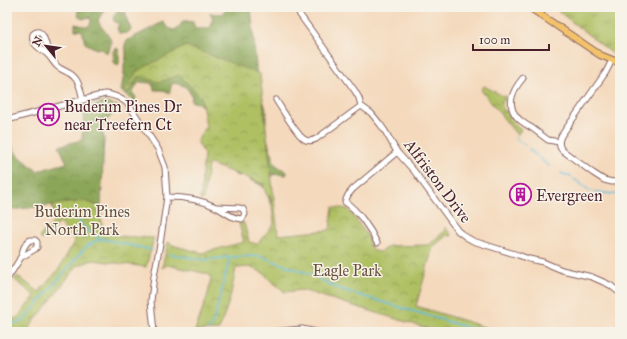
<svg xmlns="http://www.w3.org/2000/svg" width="627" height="339" font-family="'IM FELL Great Primer',serif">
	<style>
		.grass { fill: url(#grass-tufts); stroke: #7c7047 }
		.forest { fill: url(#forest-crowns); stroke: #6a6242 }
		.park { fill: url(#park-crowns); stroke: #7c7047 }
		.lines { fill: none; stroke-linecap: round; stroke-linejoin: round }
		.stream { stroke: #5fbddd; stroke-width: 1.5 }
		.minor-casing { stroke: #86605e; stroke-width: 7 }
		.major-casing { stroke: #86605e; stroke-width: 8 }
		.minor { stroke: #fff; stroke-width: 5 }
		.major { stroke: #f3c26a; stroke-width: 6 }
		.labels { text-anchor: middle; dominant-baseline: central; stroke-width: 3; stroke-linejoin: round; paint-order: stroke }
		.poi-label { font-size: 16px; fill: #4a1f2b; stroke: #f7f3e8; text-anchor: start }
		.street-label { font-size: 16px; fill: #4a1f2b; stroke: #f7f3e8 }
		.park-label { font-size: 16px; fill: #684f3c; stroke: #f7f3e8 }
	</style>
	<defs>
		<pattern id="grass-tufts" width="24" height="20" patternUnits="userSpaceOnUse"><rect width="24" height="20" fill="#afc063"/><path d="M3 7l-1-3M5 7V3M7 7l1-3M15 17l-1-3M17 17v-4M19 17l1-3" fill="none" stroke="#909b52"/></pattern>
		<pattern id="forest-crowns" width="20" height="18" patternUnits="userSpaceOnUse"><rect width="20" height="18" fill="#8ba659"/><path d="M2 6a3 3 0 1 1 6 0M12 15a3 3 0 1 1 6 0" fill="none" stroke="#74874a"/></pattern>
		<pattern id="park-crowns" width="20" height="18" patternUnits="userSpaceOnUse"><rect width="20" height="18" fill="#afc063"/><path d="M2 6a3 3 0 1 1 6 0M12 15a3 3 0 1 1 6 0" fill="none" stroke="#909b52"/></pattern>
	</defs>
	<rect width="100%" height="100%" fill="#f7f3e8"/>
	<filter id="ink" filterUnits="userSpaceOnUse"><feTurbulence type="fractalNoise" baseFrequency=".025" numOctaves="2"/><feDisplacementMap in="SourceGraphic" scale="8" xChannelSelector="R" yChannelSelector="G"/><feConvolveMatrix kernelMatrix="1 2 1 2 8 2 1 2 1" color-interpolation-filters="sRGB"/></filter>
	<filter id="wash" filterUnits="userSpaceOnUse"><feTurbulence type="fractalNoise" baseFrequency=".012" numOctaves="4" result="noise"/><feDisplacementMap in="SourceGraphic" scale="16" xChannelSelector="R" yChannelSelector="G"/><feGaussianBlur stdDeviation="0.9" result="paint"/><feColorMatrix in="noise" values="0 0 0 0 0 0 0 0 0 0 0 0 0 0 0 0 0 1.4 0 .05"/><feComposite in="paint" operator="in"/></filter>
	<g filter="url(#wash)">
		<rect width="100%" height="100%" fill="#f4d9bc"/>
		<polygon class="grass" points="553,7 620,7 620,55 613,54"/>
		<g class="forest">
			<path d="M78 7H106L98 20C102 33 117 35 108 52H105L100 48 96 49 85 43 84 40 82 31 81 30H75V24L88 27 91 22V19L89 17 83 19C77 17 78 13 78 7Z"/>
			<path d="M225 7H251L257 78 267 113 265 129 269 146 273 156V161L276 165 287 172V173L286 175 279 174 273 175 270 181 273 203H270C266 188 265 186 250 180L256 174 237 176 233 173 234 170 205 109 198 103 193 102 191 101 192 97C187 86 185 85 173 83 170 86 171 90 169 93L162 90H154V88L151 83 139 82 133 92V94L136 97 134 103 130 98 121 91 124 74V65L126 57V50L125 46V44L128 40 163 22C171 32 176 33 183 21H187L193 22 195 28H209L213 18 210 14V13L221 14 226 10Z"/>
			<path d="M119 9 121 11V14L125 10 128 23 131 29C128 34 125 34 119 33L117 28 119 24C117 23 115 22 114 21 111 17 117 12 119 9Z"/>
			<polygon points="117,48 119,50 119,64 118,65 114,64 113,52 114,50"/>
			<polygon points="103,103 108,103 119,107 101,127 104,138 101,207 85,201 10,210 7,203 7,135 16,153 37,171 67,163 59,146 82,140 84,108"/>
		</g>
		<g class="park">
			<polygon points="186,46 260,74 278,235 330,230 333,207 348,209 369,238 369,245 374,251 380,252 389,246 428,245 445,231 445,227 452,236 447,235 433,247 416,306 501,332 439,332 302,290 285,292 270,280 263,273 252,267 236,268 230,298 219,330 195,331 208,294 211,278 208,274 167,265 162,268 168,242 172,245 202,253 244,242 239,223 244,223 249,242 257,244 274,224 271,197 266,194 263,184 210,164 208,165 203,200 200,199 204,154 197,141 206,127 201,97 179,75 159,82 138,76 128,92 125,91 137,71"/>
			<path d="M484 86 503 96H506V100H502L503 111H507C507 117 515 126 521 130L517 135 481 90Z"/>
			<polygon points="85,201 101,207 102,230 120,236 154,238 146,267 93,260 77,266 29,328 29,332 11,332 7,330 7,315 16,319 35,296 14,279 17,276 39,292 59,269 75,240 59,223 42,240 39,237 55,221 52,205"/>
		</g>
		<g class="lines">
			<g class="stream">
				<polyline points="515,138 525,145"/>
				<polyline points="529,149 537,156"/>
				<polyline points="539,158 549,166"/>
				<polyline points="561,173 571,177"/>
				<polyline points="574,179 590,191 620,195"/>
				<path d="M75 211C80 227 87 231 101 239"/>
				<polyline points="169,254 204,260 230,257 260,256 315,276 332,286 359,295 483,332"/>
				<path d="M7 322C14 324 17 324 23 321L84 249C90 244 95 240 103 239L152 250"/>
				<polyline points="209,330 214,320 230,257"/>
			</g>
		</g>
	</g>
	<g filter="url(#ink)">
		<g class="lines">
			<defs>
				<g id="minor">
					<polyline points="296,7 300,15 355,91 359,98 361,106 371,113 380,124 385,131 397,152 414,171 458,231 466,237 473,241 518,255 529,259 543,262 562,270 592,277 610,285 620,293"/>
					<path d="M48 54C47 47 43 25 33 34 30 45 42 49 48 55 52 59 54 64 58 67 63 71 70 72 74 77 80 82 81 93 83 100"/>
					<path d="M523 78C511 92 505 108 521 121 525 124 528 126 532 128 536 131 540 134 544 137L548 140 559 142"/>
					<path d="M276 100C282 109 296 134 304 139 308 142 312 141 316 139L361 106"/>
					<path d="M7 120 105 94C115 95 122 98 129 105L158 149 165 167 167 197 160 244 154 276 151 301 154 332"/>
					<polyline points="559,142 561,136 606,72 612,60"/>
					<polyline points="559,142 560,147 562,150 593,173 604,180 612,182 620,181"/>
					<path d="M167 197C184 197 202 200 216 207 226 212 230 218 242 219L245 214 243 209 240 208 217 207"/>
					<path d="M377 243C371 230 358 210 345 202L348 195 353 189 397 152"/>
					<path d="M7 279C11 273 17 264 21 257 23 250 24 244 30 240H35L37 242V247L35 249 20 258"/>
					<polyline points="270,332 302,329 317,332"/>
				</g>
				<polyline id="major" points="529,7 600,55 620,63"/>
			</defs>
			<use href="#minor" class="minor-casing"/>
			<use href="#major" class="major-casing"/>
			<use href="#minor" class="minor"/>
			<use href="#major" class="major"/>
		</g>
	</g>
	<defs>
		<symbol id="bus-ring" viewBox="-11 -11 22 22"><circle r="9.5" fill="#f7f3e8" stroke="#b5179e" stroke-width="1.5"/><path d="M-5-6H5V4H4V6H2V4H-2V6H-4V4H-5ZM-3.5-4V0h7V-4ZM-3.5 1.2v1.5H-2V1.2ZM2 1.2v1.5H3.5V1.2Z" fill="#b5179e"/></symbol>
		<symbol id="building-ring" viewBox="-11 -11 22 22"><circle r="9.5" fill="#f7f3e8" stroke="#b5179e" stroke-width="1.5"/><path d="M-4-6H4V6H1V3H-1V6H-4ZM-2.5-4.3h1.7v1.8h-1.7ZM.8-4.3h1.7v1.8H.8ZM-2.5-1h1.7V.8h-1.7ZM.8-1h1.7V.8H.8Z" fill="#b5179e"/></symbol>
	</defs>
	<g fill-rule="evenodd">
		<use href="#bus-ring" x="36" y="102" width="25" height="25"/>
		<use href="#building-ring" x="508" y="182" width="25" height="25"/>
	</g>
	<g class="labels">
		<g class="poi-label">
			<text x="64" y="106">Buderim Pines Dr<tspan x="64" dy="18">near Treefern Ct</tspan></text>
			<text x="536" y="195">Evergreen</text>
		</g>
		<g class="street-label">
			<text transform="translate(438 181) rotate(53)">Alfriston Drive</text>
		</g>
		<g class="park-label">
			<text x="82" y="211">Buderim Pines<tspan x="82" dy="18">North Park</tspan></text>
			<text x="347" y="270">Eagle Park</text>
		</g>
	</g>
	<rect width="627" height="339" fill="none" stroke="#f7f3e8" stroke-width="24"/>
	<g transform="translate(46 46) rotate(299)" stroke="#f7f3e8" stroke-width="3" paint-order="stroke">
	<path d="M0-3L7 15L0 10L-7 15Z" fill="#4a1f2b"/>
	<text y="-6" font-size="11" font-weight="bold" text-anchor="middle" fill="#4a1f2b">N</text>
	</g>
	<path d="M473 44v6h76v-6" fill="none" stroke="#4a1f2b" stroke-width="2"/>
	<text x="479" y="44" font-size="12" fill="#4a1f2b" stroke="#f7f3e8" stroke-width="3" paint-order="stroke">100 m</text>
</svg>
